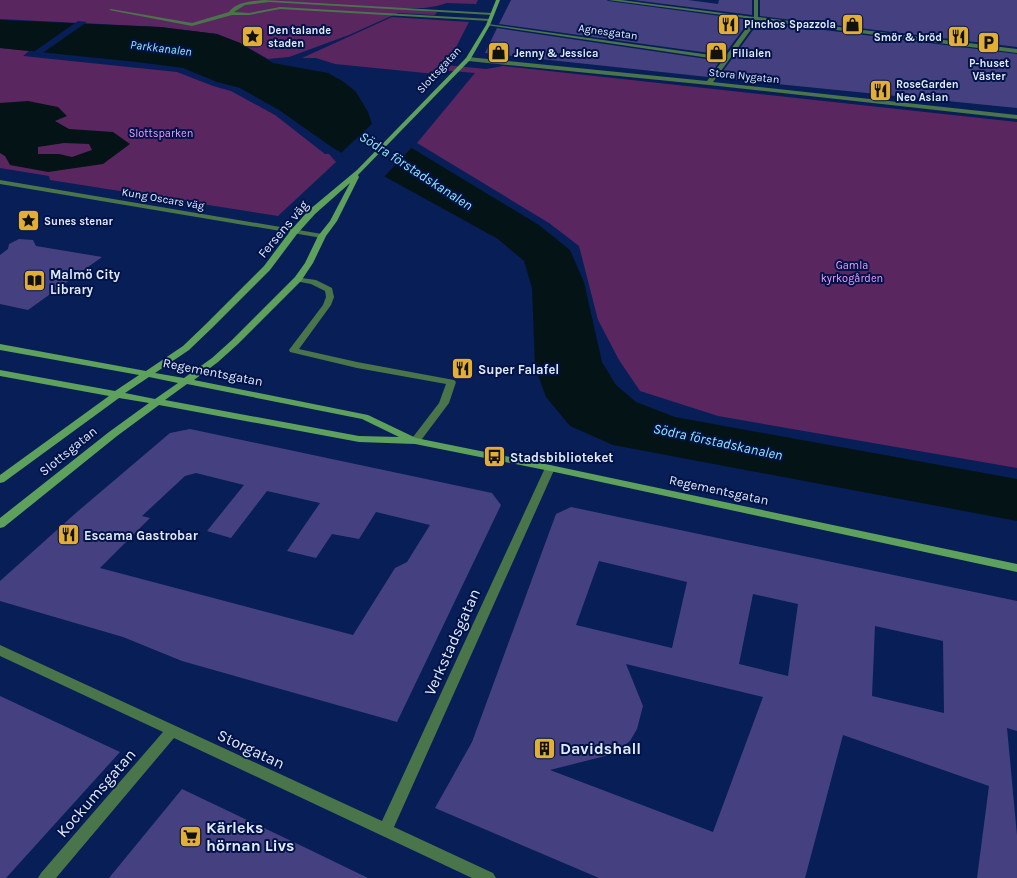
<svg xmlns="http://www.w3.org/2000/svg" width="1017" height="878" font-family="Karla,sans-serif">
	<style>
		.green { fill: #5a265f }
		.water { fill: #041416; fill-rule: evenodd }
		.pier { fill: #081e56 }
		.building { fill: #454181; fill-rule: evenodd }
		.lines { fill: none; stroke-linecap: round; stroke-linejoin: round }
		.lane { fill: #4a744a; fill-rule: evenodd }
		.street { fill: #4a744a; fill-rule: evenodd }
		.secondary { fill: #5da15d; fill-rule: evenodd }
		.labels { text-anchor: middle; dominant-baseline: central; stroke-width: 4; stroke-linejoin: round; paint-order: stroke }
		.far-poi-label { font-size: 11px; font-weight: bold; fill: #e3ebf9; stroke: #02134a; text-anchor: start }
		.far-street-label { font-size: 11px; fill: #e3ebf9; stroke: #02134a }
		.far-park-label { font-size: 11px; fill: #f09ef7; stroke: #02134a }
		.far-water-label { font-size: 12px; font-style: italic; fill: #91eef8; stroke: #02134a }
		.street-label { font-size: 13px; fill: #e3ebf9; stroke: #02134a }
		.poi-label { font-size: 13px; font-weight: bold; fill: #e3ebf9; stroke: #02134a; text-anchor: start }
		.water-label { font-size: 14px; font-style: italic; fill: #91eef8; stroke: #02134a }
		.near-street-label { font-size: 16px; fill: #e3ebf9; stroke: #02134a }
		.near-poi-label { font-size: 16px; font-weight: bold; fill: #e3ebf9; stroke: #02134a; text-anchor: start }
	</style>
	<rect width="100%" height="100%" fill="#081e56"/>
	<g class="green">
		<polygon points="0,0 478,0 476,4 447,3 437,6 424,8 408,8 404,9 437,12 435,15 398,13 349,35 289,57 268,59 240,43 217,34 160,27 0,19"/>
		<polygon points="392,17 469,22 452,55 445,65 486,69 503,66 1017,122 1017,468 718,416 640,391 619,360 598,320 579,246 549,223 417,143 475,73 440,70 435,74 335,64 316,58 302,58"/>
		<polygon points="0,48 29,51 23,56 177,72 213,86 231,91 275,115 325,154 329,154 336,162 278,216 50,180 49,176 0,168"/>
	</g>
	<g class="water">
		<polygon points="0,20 160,27 217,34 240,43 273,63 328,73 344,82 356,92 368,112 372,124 539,225 570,250 584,282 602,362 616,385 636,402 675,417 1017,479 1017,521 613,445 570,426 546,397 535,367 532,288 524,261 498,239 333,148 279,110 240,88 217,82 183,68 137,62 0,48"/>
		<path d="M28 101 58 107 67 116 55 121 69 129 113 132 130 144 103 164 48 172 10 165 5 156 0 153V103ZM64 143 89 144 92 150 72 157 59 154H38V147Z"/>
	</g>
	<g class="pier">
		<polygon points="78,21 87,22 41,54 32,53"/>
		<polygon points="373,123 413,146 383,178 340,154"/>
	</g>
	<g class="building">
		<polygon points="511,0 607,0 608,1 750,20 724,55 499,24"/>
		<polygon points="633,0 688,0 718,4 719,0 752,0 752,15"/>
		<polygon points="760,0 1017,0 1017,47 760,16"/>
		<polygon points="759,22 1017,54 1017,108 718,78"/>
		<polygon points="497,28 720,61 708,77 485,53"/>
		<polygon points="19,239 33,240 36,246 102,257 28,310 0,304 0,255 8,249 9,244"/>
		<path d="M190 429 492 493 501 505 397 722 182 661 123 637 0 601V581L77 512 170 433ZM196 473 244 485 207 531 231 538 267 491 320 503 287 551 316 558 332 534 359 539 376 512 430 525 407 562 395 568 353 635 100 568 150 518 142 516 185 476Z"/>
		<path d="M571 507 1017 601V731L1007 728 1017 835V878H977L989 786 843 735 805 878H599L435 808 472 742 556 514ZM599 561 687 582 672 648 576 625ZM753 594 798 604 788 676 739 664ZM875 626 943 641 944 713 872 696ZM626 664 763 697 713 832 550 770 613 754 630 741 637 729 643 706Z"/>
		<polygon points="0,696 120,752 6,878 0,878"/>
		<polygon points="182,789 304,847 368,878 109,878"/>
	</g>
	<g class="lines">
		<g class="lane">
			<path d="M264 0 492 13 494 14 492 15 269 2 245 5 234 12 249 13 280 7 490 19 492 20 490 21 280 9 249 15H232L192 26 109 10 111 9 192 23 229 12C236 2 252 1 264 0Z"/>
			<polygon points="295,277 316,280 332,288 334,297 331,305 299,349 357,362 454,380 456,382 449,403 419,443 415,444 410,441 439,403 446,384 357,368 290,352 289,350 323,305 326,297 325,291 311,284 295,281"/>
		</g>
		<g class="street">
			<polygon points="608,0 621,0 754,17 754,0 758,0 758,17 1017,49 1017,53 758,20 713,82 1017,115 1017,119 709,85 468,61 465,59 468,57 707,81 723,60 486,25 488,24 725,57 753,19"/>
			<polygon points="0,180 322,234 326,236 322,238 0,184"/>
			<polygon points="550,465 555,468 394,827 493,873 496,878 472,878 174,738 56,878 38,878 41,873 163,732 0,656 0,645 382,821 545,468"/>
		</g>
		<path class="secondary" d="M496 0H500L490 25 470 60 358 175 359 177 337 221 326 236 313 263 301 281 238 344 218 362 194 380 368 415 416 438 550 465 1017 564V572L550 471 415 444 359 442 159 405 117 436 4 527 0 528V518L109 432 149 403 119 398 4 482 0 483V475L109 396 0 376V370L115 391 139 375 0 350V344L146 371 183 346 206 324 264 266 291 230 309 210 357 170 466 58 486 25ZM350 183 330 221 318 236 305 263 295 277 232 340 212 358 184 378 155 373 189 350 212 328 270 270 297 234 315 214ZM149 377 178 383 155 399 125 393ZM187 384 362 419 399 437 359 436 165 400Z"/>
	</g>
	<defs>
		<symbol id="restaurant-square" viewBox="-11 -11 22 22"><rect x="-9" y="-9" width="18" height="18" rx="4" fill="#e2ae34" stroke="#02134a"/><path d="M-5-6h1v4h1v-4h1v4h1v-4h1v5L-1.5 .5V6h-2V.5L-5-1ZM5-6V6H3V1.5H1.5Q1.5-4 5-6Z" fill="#111"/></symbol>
		<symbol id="shop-square" viewBox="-11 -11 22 22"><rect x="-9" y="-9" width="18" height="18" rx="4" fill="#e2ae34" stroke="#02134a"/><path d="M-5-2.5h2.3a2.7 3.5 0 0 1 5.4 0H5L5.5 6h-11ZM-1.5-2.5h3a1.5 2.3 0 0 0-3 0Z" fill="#111"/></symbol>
		<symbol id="sight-square" viewBox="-11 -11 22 22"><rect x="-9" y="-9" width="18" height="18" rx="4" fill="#e2ae34" stroke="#02134a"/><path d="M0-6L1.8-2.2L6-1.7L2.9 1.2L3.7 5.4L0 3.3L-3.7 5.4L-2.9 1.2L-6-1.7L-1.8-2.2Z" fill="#111"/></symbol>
		<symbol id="parking-square" viewBox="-11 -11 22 22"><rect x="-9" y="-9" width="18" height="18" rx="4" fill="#e2ae34" stroke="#02134a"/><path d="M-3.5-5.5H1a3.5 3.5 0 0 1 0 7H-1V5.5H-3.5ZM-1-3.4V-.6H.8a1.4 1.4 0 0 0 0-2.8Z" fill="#111"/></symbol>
		<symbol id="library-square" viewBox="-11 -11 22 22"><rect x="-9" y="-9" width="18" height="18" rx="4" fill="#e2ae34" stroke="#02134a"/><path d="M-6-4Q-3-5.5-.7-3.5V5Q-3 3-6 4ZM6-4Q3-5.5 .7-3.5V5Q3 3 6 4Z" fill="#111"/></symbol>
		<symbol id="bus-square" viewBox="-11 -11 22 22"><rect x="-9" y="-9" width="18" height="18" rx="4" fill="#e2ae34" stroke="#02134a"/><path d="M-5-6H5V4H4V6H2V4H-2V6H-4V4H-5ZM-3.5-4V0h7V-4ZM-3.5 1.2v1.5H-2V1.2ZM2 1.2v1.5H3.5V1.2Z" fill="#111"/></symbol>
		<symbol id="building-square" viewBox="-11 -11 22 22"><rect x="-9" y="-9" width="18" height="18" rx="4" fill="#e2ae34" stroke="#02134a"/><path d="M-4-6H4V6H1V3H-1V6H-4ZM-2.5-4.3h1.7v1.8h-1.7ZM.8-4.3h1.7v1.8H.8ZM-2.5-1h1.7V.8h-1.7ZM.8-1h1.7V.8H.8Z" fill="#111"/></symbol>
		<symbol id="supermarket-square" viewBox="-11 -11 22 22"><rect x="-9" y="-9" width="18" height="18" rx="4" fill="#e2ae34" stroke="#02134a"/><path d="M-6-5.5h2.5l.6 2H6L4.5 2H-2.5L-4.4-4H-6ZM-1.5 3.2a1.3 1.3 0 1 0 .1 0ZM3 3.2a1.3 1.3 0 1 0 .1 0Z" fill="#111"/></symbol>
	</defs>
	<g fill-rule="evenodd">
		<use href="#restaurant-square" x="716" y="12" width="25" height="25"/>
		<use href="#shop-square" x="840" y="12" width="25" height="25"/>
		<use href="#sight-square" x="240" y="24" width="25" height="25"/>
		<use href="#restaurant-square" x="946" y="24" width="25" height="25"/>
		<use href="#parking-square" x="976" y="30" width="25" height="25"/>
		<use href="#shop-square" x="486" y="40" width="25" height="25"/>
		<use href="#shop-square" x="704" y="40" width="25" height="25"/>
		<use href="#restaurant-square" x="868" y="78" width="25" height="25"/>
		<use href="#sight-square" x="16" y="208" width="25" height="25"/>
		<use href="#library-square" x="22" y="268" width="25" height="25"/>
		<use href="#restaurant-square" x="450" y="356" width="25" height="25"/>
		<use href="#bus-square" x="482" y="444" width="25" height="25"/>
		<use href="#restaurant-square" x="56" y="522" width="25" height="25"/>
		<use href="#building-square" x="532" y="736" width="25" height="25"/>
		<use href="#supermarket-square" x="178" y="824" width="25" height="25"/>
	</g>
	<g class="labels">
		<g class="far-poi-label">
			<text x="744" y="24">Pinchos</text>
			<text x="836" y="24" text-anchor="end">Spazzola</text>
			<text x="268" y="30">Den talande<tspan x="268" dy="13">staden</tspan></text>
			<text x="942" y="37" text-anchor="end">Smör &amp; bröd</text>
			<text x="514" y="53">Jenny &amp; Jessica</text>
			<text x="732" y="53">Filialen</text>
			<text x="989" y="63" text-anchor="middle">P-huset<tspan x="989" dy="13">Väster</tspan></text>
			<text x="896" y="84">RoseGarden<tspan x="896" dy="13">Neo Asian</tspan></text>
			<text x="44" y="221">Sunes stenar</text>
		</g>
		<g class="far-street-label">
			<text transform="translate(608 32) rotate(8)">Agnesgatan</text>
			<text transform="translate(439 70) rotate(-47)">Slottsgatan</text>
			<text transform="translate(744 76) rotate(6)">Stora Nygatan</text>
			<text transform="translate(163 199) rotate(10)">Kung Oscars väg</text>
		</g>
		<g class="far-park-label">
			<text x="161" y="133">Slottsparken</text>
			<text x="852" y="265">Gamla<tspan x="852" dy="13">kyrkogården</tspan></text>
		</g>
		<g class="far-water-label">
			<text transform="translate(161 48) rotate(7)">Parkkanalen</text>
		</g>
		<g class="street-label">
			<text transform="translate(283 229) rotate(-50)">Fersens väg</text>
			<text transform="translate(213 372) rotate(11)">Regementsgatan</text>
			<text transform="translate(68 451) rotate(-39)">Slottsgatan</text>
			<text transform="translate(719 490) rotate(12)">Regementsgatan</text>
		</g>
		<g class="poi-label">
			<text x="50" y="274">Malmö City<tspan x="50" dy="15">Library</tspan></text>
			<text x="478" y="369">Super Falafel</text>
			<text x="510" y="457">Stadsbiblioteket</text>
			<text x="84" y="535">Escama Gastrobar</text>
		</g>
		<g class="water-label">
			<text transform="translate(416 171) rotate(33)">Södra förstadskanalen</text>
			<text transform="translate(718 442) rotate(12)">Södra förstadskanalen</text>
		</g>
		<g class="near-street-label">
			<text transform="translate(452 642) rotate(-66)">Verkstadsgatan</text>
			<text transform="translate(251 749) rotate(25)">Storgatan</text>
			<text transform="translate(96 793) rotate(-49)">Kockumsgatan</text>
		</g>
		<g class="near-poi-label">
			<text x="560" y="748">Davidshall</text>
			<text x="206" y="827">Kärleks<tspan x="206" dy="18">hörnan Livs</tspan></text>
		</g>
	</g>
</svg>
